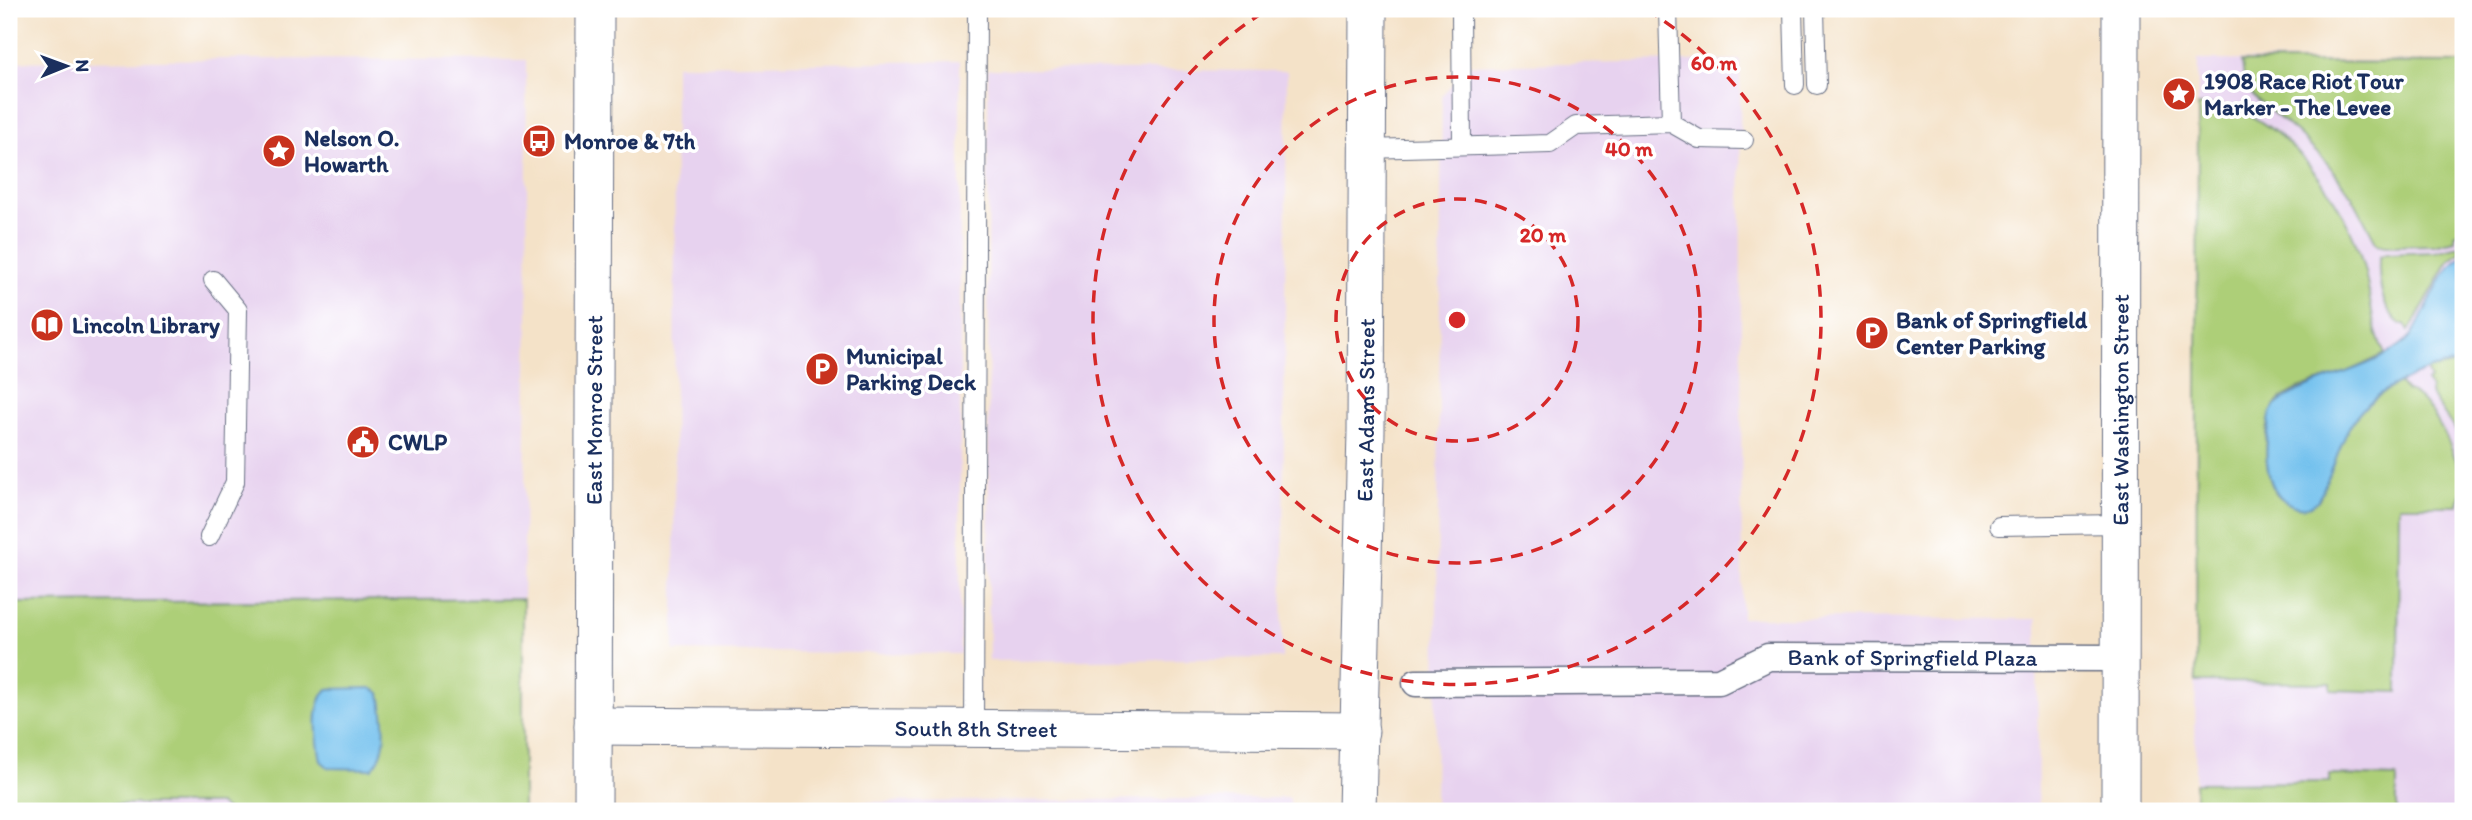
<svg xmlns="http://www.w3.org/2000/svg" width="2472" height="820" font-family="Itim,sans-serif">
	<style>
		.built { fill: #e7d2ef }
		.green { fill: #adcf78; stroke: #647f6b; stroke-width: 2 }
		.water { fill: #73c1ee; stroke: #4778a6; stroke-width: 2 }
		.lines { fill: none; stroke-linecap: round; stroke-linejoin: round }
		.service-casing { stroke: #676e83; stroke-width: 20 }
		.pedestrian-casing { stroke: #676e83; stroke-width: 29 }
		.minor-casing { stroke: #676e83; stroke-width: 39 }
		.service { stroke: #fff; stroke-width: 18 }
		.pedestrian { stroke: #fff; stroke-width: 26 }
		.minor { stroke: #fff; stroke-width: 37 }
		.ring { fill: none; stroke: #d62828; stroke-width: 3.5; stroke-dasharray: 12 9 }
		.labels { text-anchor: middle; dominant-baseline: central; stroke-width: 7; stroke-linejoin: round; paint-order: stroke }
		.poi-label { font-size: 23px; font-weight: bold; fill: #1b2f5e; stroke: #fff; text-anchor: start }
		.street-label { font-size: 23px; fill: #1b2f5e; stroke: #fff }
		.centre { fill: #d62828; stroke: #fff; stroke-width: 3.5 }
		.ring-label { font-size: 21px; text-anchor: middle; font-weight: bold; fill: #d62828; stroke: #fff; stroke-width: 7; stroke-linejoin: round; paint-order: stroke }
	</style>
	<rect width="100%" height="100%" fill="#fff"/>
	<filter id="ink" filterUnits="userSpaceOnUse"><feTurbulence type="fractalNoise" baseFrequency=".0143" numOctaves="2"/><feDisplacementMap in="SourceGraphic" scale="14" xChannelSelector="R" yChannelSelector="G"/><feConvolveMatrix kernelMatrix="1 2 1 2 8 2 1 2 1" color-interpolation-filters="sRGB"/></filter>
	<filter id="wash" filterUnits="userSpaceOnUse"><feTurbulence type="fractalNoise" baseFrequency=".00686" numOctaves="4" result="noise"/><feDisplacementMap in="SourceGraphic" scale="28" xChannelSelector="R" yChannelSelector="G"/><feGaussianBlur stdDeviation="1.57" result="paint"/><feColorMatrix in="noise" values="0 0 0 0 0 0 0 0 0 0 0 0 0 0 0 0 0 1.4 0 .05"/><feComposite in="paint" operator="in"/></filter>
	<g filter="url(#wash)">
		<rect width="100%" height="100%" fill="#f4e2c8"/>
		<g class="built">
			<polygon points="232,59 526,60 528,316 523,599 9,604 9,62"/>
			<polygon points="1740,60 1742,618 2037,619 2038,811 1435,811 1442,95 1470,65"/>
			<polygon points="2198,60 2463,62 2463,811 2195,811"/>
			<polygon points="960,61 960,654 674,651 675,65"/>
			<polygon points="988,69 1287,71 1282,658 989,661"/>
			<polygon points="1290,798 1290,811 663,811 663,804"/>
			<polygon points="9,804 219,804 228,811 9,811"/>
		</g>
		<g class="green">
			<polygon points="2242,62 2463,63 2463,231 2454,234 2455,240 2435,245 2385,246 2377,244 2352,196 2327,163 2297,133 2252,95 2244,80"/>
			<path d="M2198 105C2212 105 2228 105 2241 111 2300 138 2350 210 2365 272 2372 302 2370 325 2385 354 2369 362 2353 370 2336 376 2316 383 2293 388 2278 402 2262 418 2263 477 2277 494 2282 500 2288 501 2296 503 2307 506 2311 508 2319 499 2331 470 2341 432 2363 409 2373 398 2386 391 2399 383L2406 391C2431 396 2460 461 2463 485 2464 494 2458 498 2458 506H2399L2398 692 2331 690V683L2196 682Z"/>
			<path d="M2460 246 2462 251 2448 262 2409 331 2405 324H2400C2381 308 2378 280 2379 257L2386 254 2435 252Z"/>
			<polygon points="2463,363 2463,448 2455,430 2430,394 2431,389 2427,382 2430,379 2426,370"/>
			<polygon points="523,599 523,811 228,811 219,804 9,804 9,604 11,603"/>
			<polygon points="2330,775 2397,777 2397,811 2195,811 2195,783 2330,782"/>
		</g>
		<g class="water">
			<path d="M2463 257V363C2442 364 2426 370 2407 379 2340 410 2347 443 2318 500 2311 508 2304 509 2294 506 2264 494 2264 454 2269 426 2269 422 2269 415 2272 411 2283 389 2360 371 2386 355 2394 350 2405 343 2411 336 2427 314 2438 269 2463 257Z"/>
			<path d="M371 688 380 693C384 718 391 750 372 769L329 768 321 761C317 739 311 707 327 689Z"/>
		</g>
	</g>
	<g filter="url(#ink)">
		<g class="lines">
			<defs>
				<g id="service">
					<polyline points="1461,9 1462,146"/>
					<polyline points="1668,9 1671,123"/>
					<polyline points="1793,9 1795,85"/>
					<polyline points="1815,9 1817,85"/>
					<polyline points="1366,149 1550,144 1576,126 1671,123 1699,139 1744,140"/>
					<polyline points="1999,526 2120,524"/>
					<polyline points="209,537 235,482 238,310 213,280"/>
					<polyline points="974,729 977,9"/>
				</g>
				<g id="pedestrian">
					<path id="s1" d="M1416 683 1719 681 1768 657 2120 658"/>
				</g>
				<g id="minor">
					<path id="s2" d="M593 726 1360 731"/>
					<path id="s3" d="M593 811 595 9"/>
					<path id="s4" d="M1357 811 1366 431 1368 9"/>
					<path id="s5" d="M2120 811 2121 9"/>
				</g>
			</defs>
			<use href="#service" class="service-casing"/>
			<use href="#pedestrian" class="pedestrian-casing"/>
			<use href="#minor" class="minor-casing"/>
			<use href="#service" class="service"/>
			<use href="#pedestrian" class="pedestrian"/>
			<use href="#minor" class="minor"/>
		</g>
	</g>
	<g class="ring">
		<circle cx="1457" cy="320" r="121"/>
		<circle cx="1457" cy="320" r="243"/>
		<path d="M1647 10A364 364 0 1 1 1267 10"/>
	</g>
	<defs>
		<symbol id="sight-disc" viewBox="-11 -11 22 22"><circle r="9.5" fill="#c8321e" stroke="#fff"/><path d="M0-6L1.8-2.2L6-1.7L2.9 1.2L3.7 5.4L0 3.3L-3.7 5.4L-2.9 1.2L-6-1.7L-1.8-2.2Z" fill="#fff"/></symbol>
		<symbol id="bus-disc" viewBox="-11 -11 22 22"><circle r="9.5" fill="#c8321e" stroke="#fff"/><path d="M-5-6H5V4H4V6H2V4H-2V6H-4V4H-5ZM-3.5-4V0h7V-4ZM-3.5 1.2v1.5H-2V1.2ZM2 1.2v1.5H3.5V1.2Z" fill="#fff"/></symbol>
		<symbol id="library-disc" viewBox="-11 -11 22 22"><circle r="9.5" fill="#c8321e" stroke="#fff"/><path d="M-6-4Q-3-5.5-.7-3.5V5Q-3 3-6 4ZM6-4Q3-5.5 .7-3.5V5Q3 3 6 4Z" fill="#fff"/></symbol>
		<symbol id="parking-disc" viewBox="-11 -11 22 22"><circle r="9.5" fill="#c8321e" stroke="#fff"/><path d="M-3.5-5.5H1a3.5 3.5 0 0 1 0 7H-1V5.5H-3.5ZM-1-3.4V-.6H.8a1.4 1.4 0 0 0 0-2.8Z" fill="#fff"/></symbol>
		<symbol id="civic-disc" viewBox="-11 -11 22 22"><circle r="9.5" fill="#c8321e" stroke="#fff"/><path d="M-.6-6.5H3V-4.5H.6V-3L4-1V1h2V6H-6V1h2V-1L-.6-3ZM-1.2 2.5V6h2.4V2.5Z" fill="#fff"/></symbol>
	</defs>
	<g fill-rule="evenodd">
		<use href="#sight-disc" x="2160" y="75" width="38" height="38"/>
		<use href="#bus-disc" x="520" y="122" width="38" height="38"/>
		<use href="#sight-disc" x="260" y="132" width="38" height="38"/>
		<use href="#library-disc" x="28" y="306" width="38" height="38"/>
		<use href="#parking-disc" x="1853" y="314" width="38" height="38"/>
		<use href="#parking-disc" x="803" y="350" width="38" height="38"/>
		<use href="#civic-disc" x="344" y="423" width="38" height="38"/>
	</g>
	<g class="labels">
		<g class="poi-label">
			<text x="2204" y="81">1908 Race Riot Tour<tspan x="2204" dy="26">Marker - The Levee</tspan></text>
			<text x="304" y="138">Nelson O.<tspan x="304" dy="26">Howarth</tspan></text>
			<text x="564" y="141">Monroe &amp; 7th</text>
			<text x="1896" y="320">Bank of Springfield<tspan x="1896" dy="26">Center Parking</tspan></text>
			<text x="72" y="325">Lincoln Library</text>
			<text x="846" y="356">Municipal<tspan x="846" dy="26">Parking Deck</tspan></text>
			<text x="388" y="442">CWLP</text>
		</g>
		<g class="street-label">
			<text stroke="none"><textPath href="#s3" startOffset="401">East Monroe Street</textPath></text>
			<text stroke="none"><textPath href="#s4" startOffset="401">East Adams Street</textPath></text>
			<text stroke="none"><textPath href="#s5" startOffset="401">East Washington Street</textPath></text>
			<text stroke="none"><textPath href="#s1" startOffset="502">Bank of Springfield Plaza</textPath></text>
			<text stroke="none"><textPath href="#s2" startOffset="383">South 8th Street</textPath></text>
		</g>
	</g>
	<circle cx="1457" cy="320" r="10" class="centre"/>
	<g class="ring-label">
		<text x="1714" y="70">60 m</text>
		<text x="1629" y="156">40 m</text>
		<text x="1543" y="242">20 m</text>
	</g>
	<rect width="2472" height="820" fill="none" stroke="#fff" stroke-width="35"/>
	<g transform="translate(66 66) rotate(89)" stroke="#ffffff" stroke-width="5" paint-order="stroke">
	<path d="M0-5L12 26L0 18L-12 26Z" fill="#1b2f5e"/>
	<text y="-10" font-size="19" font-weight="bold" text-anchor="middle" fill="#1b2f5e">N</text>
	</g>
</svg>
